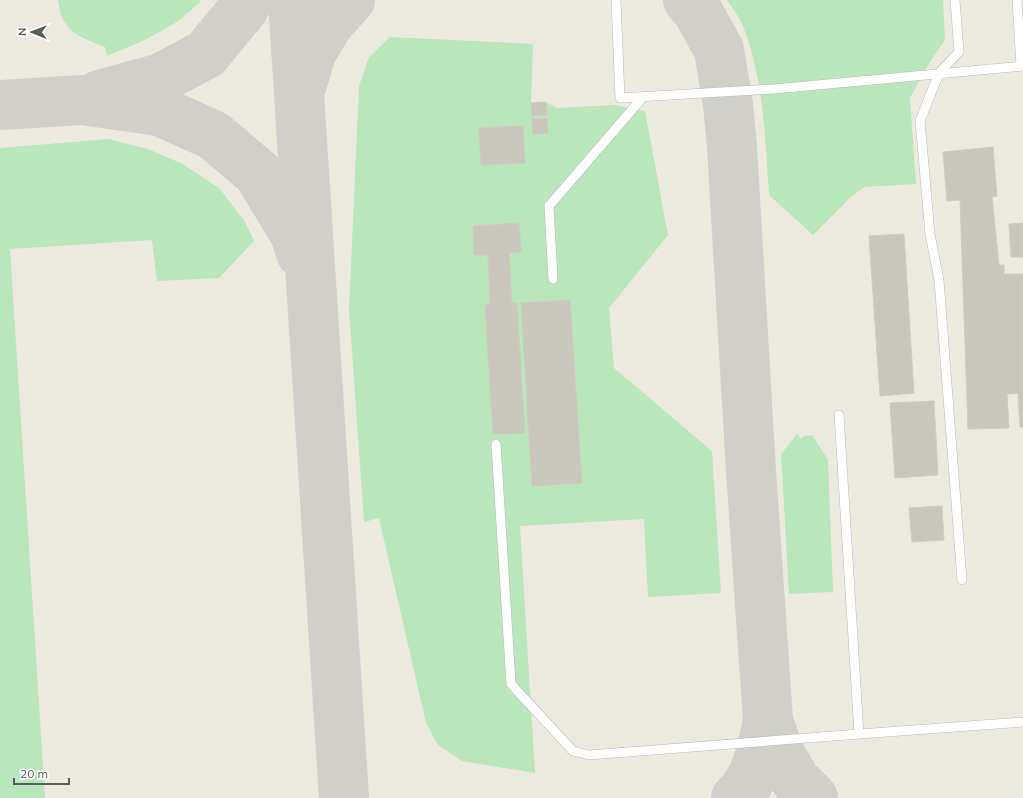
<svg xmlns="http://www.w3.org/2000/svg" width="1023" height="798" font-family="Mulish,sans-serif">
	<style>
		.green { fill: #b9e6ba }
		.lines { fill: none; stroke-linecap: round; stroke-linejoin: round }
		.taxiway { stroke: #d0cfc9; stroke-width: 50 }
		.building { fill: #c9c6be; stroke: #d1cbbd }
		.service-casing { stroke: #b7babf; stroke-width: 10 }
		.service { stroke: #fff; stroke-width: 9 }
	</style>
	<rect width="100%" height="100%" fill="#eceade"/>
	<g class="green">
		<path d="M58 0H201L200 2 177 22 143 41 107 56 105 47C80 37 61 32 58 0Z"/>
		<path d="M727 0H943L945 40 930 62 910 98 916 184 864 187 851 197 813 235 769 195C765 137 764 78 742 24 738 15 732 8 727 0Z"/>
		<polygon points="390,37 533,44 531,103 546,102 557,108 615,105 645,111 668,235 609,308 614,368 712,451 721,593 648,597 644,519 520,526 535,773 462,761 438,745 426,723 379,518 364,522 349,309 359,86 369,57"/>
		<polygon points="108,139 148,149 183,164 220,189 245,222 254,241 219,278 157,281 152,240 10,249 45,798 0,798 0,148"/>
		<polygon points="797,434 801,439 804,436 812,435 828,460 833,592 789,594 781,454"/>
	</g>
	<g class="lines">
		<g class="taxiway">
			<polyline points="293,0 344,798"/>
			<polyline points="688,0 697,10 719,50 728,105 732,147 751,471 768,720 778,751 796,781 813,798"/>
			<polyline points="302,84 311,53 329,23 350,0"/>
			<polyline points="99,95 161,78 206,54 243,9 248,0"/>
			<polyline points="0,105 82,100 159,111 213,135 258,173 295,234 301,253"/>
			<path d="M736 798C758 778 762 748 768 720"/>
		</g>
	</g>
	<g class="building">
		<polygon points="546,102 547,115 532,116 531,103"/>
		<polygon points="547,118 548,133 533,134 532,119"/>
		<polygon points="523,126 525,163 481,165 479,128"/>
		<polygon points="993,147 997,196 992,197 999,265 1004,265 1004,274 1023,274 1023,427 1020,427 1018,393 1007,394 1009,428 968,429 960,200 947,201 943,152"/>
		<polygon points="519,223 521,252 509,253 512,303 517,303 525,433 493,434 485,305 490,305 488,255 474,255 473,226"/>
		<polygon points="1023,223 1023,257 1011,257 1009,224"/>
		<polygon points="904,234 914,393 880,396 869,236"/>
		<polygon points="570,300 582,483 532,486 521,303"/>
		<polygon points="934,401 938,475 895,478 890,403"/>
		<polygon points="942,506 944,540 912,542 909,508"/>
	</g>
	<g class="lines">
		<defs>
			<g id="service">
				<polyline points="616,0 620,98 774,89 1023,66"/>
				<polyline points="955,0 959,52 939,73 920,121 930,234 939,280 962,580"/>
				<polyline points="1017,0 1021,66"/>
				<polyline points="553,279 549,206 643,97"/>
				<polyline points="839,415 859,734 1023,722"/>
				<polyline points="496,444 511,684 573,751 589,755 859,734"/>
			</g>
		</defs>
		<use href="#service" class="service-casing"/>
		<use href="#service" class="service"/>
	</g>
	<g transform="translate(32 32) rotate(271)" stroke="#ffffff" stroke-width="3" paint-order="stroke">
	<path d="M0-3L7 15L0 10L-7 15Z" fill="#585c61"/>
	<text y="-6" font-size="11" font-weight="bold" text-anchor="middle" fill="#585c61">N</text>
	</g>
	<path d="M14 778v6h55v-6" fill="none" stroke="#585c61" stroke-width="2"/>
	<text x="20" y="778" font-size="12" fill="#585c61" stroke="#ffffff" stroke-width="3" paint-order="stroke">20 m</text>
</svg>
